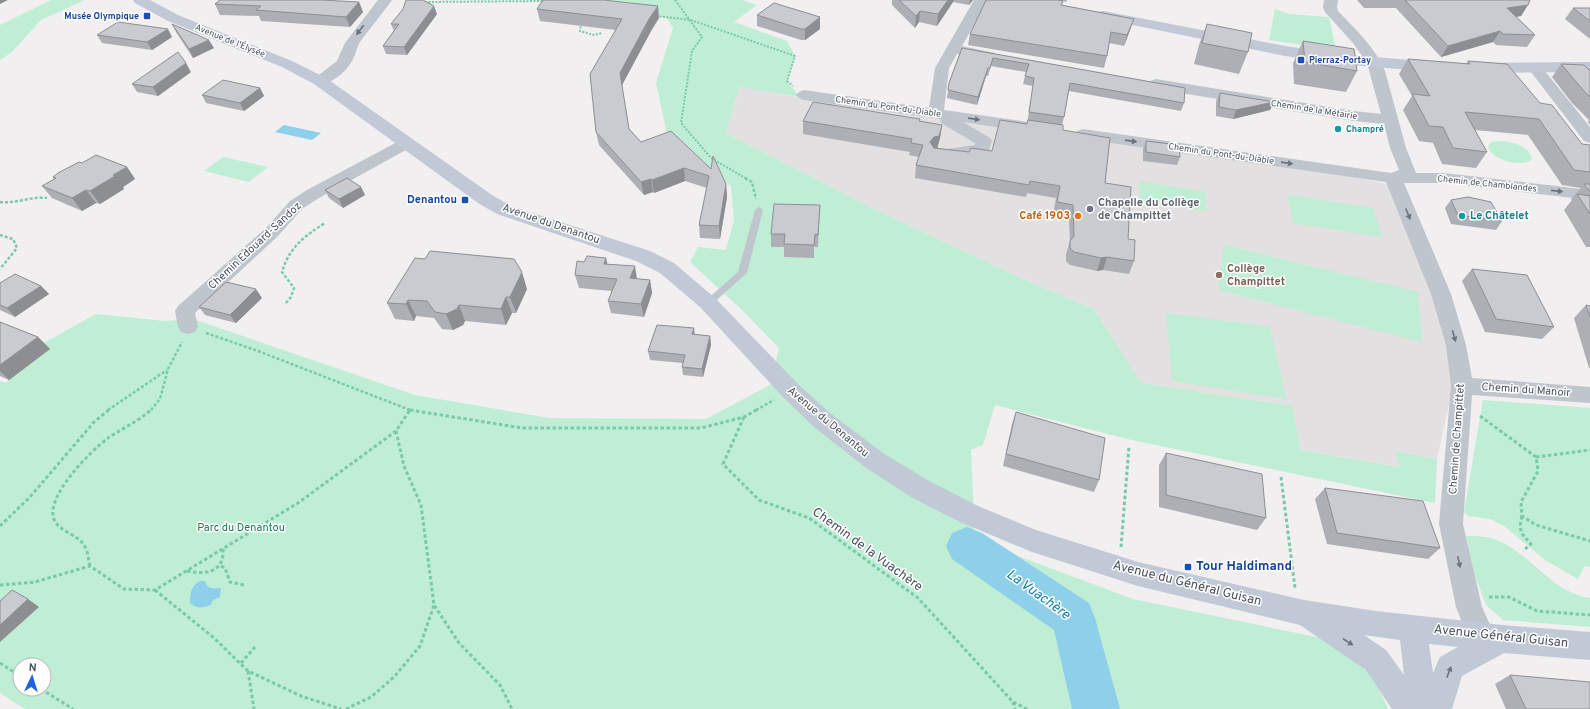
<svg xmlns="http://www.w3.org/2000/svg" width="1590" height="709" font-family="Overpass,sans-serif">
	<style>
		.education { fill: #e2e0e1 }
		.green { fill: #bfeed5; fill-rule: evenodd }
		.water { fill: #8ecfe9 }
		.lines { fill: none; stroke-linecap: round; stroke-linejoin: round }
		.river { fill: #8ecfe9; fill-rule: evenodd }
		.path-far2 { stroke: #78caa8; stroke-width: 2; stroke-dasharray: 2 1.5; stroke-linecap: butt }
		.path-far1 { stroke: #78caa8; stroke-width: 2.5; stroke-dasharray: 3 2; stroke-linecap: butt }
		.path { stroke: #78caa8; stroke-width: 3; stroke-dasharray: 3.5 2.5; stroke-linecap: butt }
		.lane { fill: #bec5cd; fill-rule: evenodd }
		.street { fill: #bec5cd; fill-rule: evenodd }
		.secondary { fill: #c0c9d5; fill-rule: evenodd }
		.wall { fill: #adafb4 }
		.shaded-wall { fill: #8d8e92 }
		.building { fill: #c9cbd1; stroke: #8d8e92 }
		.oneway { fill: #6b747e }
		.oneway2 { fill: #6c7580 }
		.transit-dot { fill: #1a4fb4; stroke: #fff; stroke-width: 1.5 }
		.culture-dot { fill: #0f9aa8; stroke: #fff; stroke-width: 1.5 }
		.worship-dot { fill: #6b7280; stroke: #fff; stroke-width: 1.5 }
		.food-dot { fill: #e8710a; stroke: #fff; stroke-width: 1.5 }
		.education-dot { fill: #8d6e63; stroke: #fff; stroke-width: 1.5 }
		.labels { text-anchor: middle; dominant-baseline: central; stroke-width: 3; stroke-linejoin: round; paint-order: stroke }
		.far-transit-label { font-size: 9px; font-weight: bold; fill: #164399; stroke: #fff; text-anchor: end }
		.far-street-label { font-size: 9px; fill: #48515c; stroke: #fff }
		.far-culture-label { font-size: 9px; font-weight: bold; fill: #0d838f; stroke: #fff; text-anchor: start }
		.transit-label { font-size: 11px; font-weight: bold; fill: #164399; stroke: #fff; text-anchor: end }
		.worship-label { font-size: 11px; font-weight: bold; fill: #5b616d; stroke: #fff; text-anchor: start }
		.food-label { font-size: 11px; font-weight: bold; fill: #c56008; stroke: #fff; text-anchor: end }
		.culture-label { font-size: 11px; font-weight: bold; fill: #0d838f; stroke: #fff; text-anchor: start }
		.street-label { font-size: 11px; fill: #48515c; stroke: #fff }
		.education-label { font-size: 11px; font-weight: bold; fill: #785e54; stroke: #fff; text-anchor: start }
		.park-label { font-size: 11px; fill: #1a7b52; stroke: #fff }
		.near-street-label { font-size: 13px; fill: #48515c; stroke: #fff }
		.near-transit-label { font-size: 13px; font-weight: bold; fill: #164399; stroke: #fff; text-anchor: start }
		.near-water-label { font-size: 14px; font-style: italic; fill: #117ba5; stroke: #fff }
	</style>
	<rect width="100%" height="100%" fill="#f1efef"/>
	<polygon class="education" points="739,87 800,97 1335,173 1387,184 1439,311 1454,381 1437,459 1395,451 1400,467 1300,450 1293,406 1141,383 1094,309 1034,284 876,210 726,133"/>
	<g class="green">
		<polygon points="51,0 85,0 41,20 12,52 0,60 0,25"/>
		<path d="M566 0H742L757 5 734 22 787 41 795 56 787 81 800 97 739 87 726 133 876 210 1034 284 1094 309 1141 383 1293 406 1300 450 1399 467 1395 451 1437 459 1435 503 1127 439 995 405 983 445 971 450 975 539 1010 553 1133 599 1321 638 1372 672 1388 709H25L0 693V381L6 383 40 345 96 314 165 321 193 319 415 395 549 418 706 419 770 385 779 348 741 309 690 262 698 247 726 250 734 220 731 186 702 165 667 134 656 83 673 28 667 18ZM20 665H44V689H20Z"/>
		<polygon points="1275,9 1289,14 1329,17 1336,50 1269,40"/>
		<path d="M1501 141C1512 142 1528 145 1532 158L1530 161C1517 166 1494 161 1488 147L1491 142Z"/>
		<polygon points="223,157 268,167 249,182 204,171"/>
		<polygon points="1140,181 1205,192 1206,211 1139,201"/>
		<polygon points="1288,195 1373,208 1382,237 1293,223"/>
		<polygon points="1224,245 1418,292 1422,342 1218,290"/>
		<polygon points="1166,313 1270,327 1286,399 1172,381"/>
		<polygon points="1483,400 1590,408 1590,567 1584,566 1578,579 1545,560 1504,526 1490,519 1468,516 1464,512"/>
		<path d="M1466 536C1477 536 1488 536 1499 541 1532 555 1552 593 1590 598V627L1503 620 1486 605 1474 573Z"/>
	</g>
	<g class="water">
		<polygon points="284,125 321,133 312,140 275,132"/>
		<path d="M201 581H205C207 589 214 589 221 588L220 597 213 600 211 605C203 608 197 609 190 603 190 594 191 584 201 581Z"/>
	</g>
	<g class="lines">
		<polygon class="river" points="967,527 982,533 1089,603 1095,618 1120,709 1072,709 1054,630 952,559 946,546 952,533"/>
		<g class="path-far2">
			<polyline points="675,0 702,37 692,51 681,123 711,158 747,179"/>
			<polyline points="425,2 544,1"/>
			<polyline points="656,16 691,20 795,56 787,81 793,86"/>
			<polyline points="581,23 580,31 594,35 602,33"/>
		</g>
		<g class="path-far1">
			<polyline points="745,178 752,182 756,199"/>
			<path d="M0 202C16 204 31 196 47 198"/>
			<polyline points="0,235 13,239 17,248 0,269"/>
			<path d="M286 303 291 297 294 288 282 272C289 248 304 236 325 223"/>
			<polyline points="206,333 258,351 410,410"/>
			<polyline points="108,410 167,370"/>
			<polyline points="151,410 160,399 168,369 182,342"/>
			<polyline points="756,410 774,400"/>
		</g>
		<g class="path">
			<polyline points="410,410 522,428 701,428 744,417 758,409"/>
			<polyline points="1480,416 1536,457 1538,471 1521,502 1522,516 1536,525 1590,541"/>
			<polyline points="744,417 723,464 759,500 809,518 918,598 1013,702 1027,709"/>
			<polyline points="396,431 404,466 421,505 434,605 459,643 500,685 512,709"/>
			<polyline points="1536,457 1590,450"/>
			<polyline points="1281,477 1295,588"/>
			<path d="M1522 516C1518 531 1521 533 1531 544L1523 551"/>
			<polyline points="0,526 30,497 94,422 110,409"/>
			<polyline points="1121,547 1129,446"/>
			<path d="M90 566C88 559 88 551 84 545 77 534 59 532 54 519 45 496 92 450 108 438 123 428 139 421 152 409"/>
			<polyline points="221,566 225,568 230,582 244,585"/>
			<path d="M187 571C207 575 225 572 223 548"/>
			<polyline points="0,585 35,582 90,566 124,589 155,590 298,503 396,431 410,410 408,409"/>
			<polyline points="155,590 214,638 248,671 301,696 341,709"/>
			<polyline points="1489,597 1509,597 1537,611 1590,615"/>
			<polyline points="0,663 20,676"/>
			<polyline points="241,663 255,647"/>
			<polyline points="248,671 254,709"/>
			<polyline points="41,689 73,709"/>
			<polyline points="1013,702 1015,709"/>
			<polyline points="346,709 371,697 394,677 420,646 434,605"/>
		</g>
		<polygon class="lane" points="759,207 763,210 747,273 711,305 705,305 703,303 705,301 738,272 755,210"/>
		<g class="street">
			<path d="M378 0H392C382 14 370 28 360 42 356 49 355 58 350 64 344 74 327 87 315 84L312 81 315 78 337 61 345 43Z"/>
			<polygon points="974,0 988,0 962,46 995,53 997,56 995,59 990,60 957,54 949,68 944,110 1028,122 1034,124 1036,127 1034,130 1028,132 963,122 990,138 992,141 988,153 982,154 938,160 932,159 930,155 932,151 975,145 975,143 941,123 940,119 804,100 799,98 796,95 799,92 804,90 929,108 935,68"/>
			<path d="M1324 0H1338L1337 7 1338 11C1356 30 1375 47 1385 71L1406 148 1416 173H1444L1590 190V200L1444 183H1404L1451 294 1466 345 1472 378 1590 387V403L1472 395 1463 524 1482 607 1495 636 1491 645 1481 649 1471 645 1456 607 1439 524 1451 386 1446 345 1431 294 1386 182 1083 139 1077 137 1075 134 1077 131 1083 129 1391 173 1399 170 1390 148 1384 124 1354 121 1156 89 1151 87 1148 84 1151 81 1156 79 1354 111 1381 114 1367 63 1353 43 1325 12 1323 7Z"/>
			<polygon points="1535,64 1540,65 1590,127 1590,143 1584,141 1528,68 1530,65"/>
			<polygon points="407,138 413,140 415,143 413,146 319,198 302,209 278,236 195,313 198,327 195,332 188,334 181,332 178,327 175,311 178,306 266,228 290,201 307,190 401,140"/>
		</g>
		<g class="secondary">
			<path d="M133 0H150L178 15 292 61 326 78 492 195 511 206 650 251 674 263 715 298 799 385 830 413 883 453 929 481 978 506 1036 530 1138 562 1304 600 1376 611 1502 625 1590 632V660L1504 653 1462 676 1452 709H1392L1366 670 1300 625 1138 586 1032 552 960 522 911 497 865 467 814 427 783 397 701 308 660 273 636 261 497 214 478 203 314 84 282 67 168 21 135 3ZM1364 635 1400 640 1404 675 1386 650ZM1429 644 1458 647 1440 657 1433 673Z"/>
			<polygon points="1103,11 1285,46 1339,54 1434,62 1439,64 1442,67 1439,70 1434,72 1339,64 1285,56 1098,18 1096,15 1098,12"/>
			<polygon points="1590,62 1590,72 1480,73 1475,71 1472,68 1475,65 1480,63"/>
		</g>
	</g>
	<g class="wall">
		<polygon points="220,0 330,0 330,1 359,2 363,12 350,27 261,21 259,16 220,15 215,4"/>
		<polygon points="892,0 973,0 969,5 953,2 937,26 919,22 915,28 892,5"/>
		<polygon points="986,0 1067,0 1066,2 1063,1 1062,5 1134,19 1130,30 1124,46 1109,43 1107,56 1104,68 968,45 970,34"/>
		<polygon points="1357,0 1530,0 1521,16 1516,17 1535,35 1527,47 1496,45 1493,42 1441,57 1396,8 1364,8"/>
		<polygon points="1573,8 1590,8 1590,39 1565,19"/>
		<polygon points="537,9 659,18 651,31 622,85 629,129 641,142 711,169 726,184 727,197 720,239 700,238 699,225 707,188 685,181 654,193 653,192 644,195 599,145 596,132 616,30 540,21"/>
		<polygon points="437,14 407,55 386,54 383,46 394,31 391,24"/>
		<polygon points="757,15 820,29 805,40 801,40 757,26"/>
		<polygon points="172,24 214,48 193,58 176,32"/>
		<polygon points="1207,24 1248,52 1239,74 1194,64 1199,45"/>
		<polygon points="97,35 172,37 152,50 102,43"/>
		<polygon points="1303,41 1357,71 1346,92 1294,84 1293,63"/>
		<polygon points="962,48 1185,88 1184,103 1181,111 1069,91 1064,117 1062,125 1063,130 1105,183 1128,239 1134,261 1129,274 1103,270 1097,271 1070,265 1066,261 1066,254 1070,241 1069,218 1053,215 1056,198 1027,193 1026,197 915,178 916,165 919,157 909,155 910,152 803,134 803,121 919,121 942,125 940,138 937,148 969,152 992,151 1027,124 1033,86 1023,84 1026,72 991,66 988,76 986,76 977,105 947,98 949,83"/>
		<polygon points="1408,59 1466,64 1468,61 1540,103 1582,144 1590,145 1590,247 1586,247 1564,210 1572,200 1571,199 1581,188 1562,185 1528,135 1475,130 1487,152 1476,168 1442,164 1433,143 1419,141 1403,110 1412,96 1399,74"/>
		<polygon points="1561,64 1590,70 1590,125 1588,122 1589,120 1572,103 1552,77"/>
		<polygon points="191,72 158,96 137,92 132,84"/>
		<polygon points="260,88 264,96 244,111 206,103 202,95"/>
		<polygon points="1220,93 1274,102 1270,110 1233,119 1216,116 1216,101"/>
		<polygon points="1146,141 1180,157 1177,165 1143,161 1143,149"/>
		<polygon points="82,163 127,167 135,179 123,187 124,189 100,204 96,203 82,211 52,198 42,186 54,179 53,177"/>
		<polygon points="361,187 365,195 343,208 329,198 325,190"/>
		<polygon points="1451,200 1502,221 1496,230 1451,224 1445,208"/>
		<polygon points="820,205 818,247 814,247 814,258 784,257 784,247 771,247 771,234"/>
		<polygon points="606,258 607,264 637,279 650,280 652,293 644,317 611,313 608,301 612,291 579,288 575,275 584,262"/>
		<polygon points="425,259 527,289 516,313 512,313 506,325 465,321 463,325 453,330 442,329 434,318 416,316 414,321 395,319 387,303"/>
		<polygon points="1472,269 1554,327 1542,339 1485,332 1462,281"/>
		<polygon points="0,283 41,286 49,294 15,317 0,310"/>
		<polygon points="262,298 236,323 205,315 199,307"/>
		<polygon points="1586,305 1590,306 1590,368 1589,368 1574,318"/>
		<polygon points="0,322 38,337 50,349 9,380 0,376"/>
		<polygon points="695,335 710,336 711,345 703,377 683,375 682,367 683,363 650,360 648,351"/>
		<polygon points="1016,412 1099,480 1094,492 1003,466 1012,424"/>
		<polygon points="1166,453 1266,518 1257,530 1159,507 1159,465"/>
		<polygon points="1325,488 1440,548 1428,559 1327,544 1315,499"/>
		<polygon points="1510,675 1590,709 1506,709 1495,684"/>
	</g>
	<g class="shaded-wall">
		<polygon points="0,0 8,0 0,4"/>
		<polygon points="948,0 954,0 953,2 937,26 938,14"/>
		<polygon points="970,0 973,0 969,5"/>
		<polygon points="359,2 363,12 350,27 346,17"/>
		<polygon points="1528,5 1521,16 1500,19 1507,8"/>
		<polygon points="434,6 437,14 407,55 404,47"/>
		<polygon points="658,6 659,18 651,31 622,85 620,73 649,19"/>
		<polygon points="920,11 919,22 915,28 916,16"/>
		<polygon points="820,17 820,29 805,40 805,29"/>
		<polygon points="1134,19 1130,30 1124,46 1127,35"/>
		<polygon points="168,29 172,37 152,50 147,42"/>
		<polygon points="1500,31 1493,42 1441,57 1448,46"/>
		<polygon points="209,40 214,48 193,58 189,49"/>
		<polygon points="186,63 191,72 158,96 153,87"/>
		<polygon points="988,68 986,76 977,105 978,97"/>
		<polygon points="260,88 264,96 244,111 240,103"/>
		<polygon points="1274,102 1270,110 1233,119 1236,110"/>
		<polygon points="942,125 940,138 937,149 932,150 930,142"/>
		<polygon points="127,167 135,179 123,187 124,189 100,204 90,191 113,175"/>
		<polygon points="684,168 685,181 654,193 652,180"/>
		<polygon points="651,179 653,192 644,195 641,182"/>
		<polygon points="726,184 727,197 720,239 719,226"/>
		<polygon points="361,187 365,195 343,208 339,199"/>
		<polygon points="86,190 96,203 82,211 72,198"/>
		<polygon points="1107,257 1103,270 1097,271 1101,258"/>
		<polygon points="606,258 609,271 604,264"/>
		<polygon points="635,266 637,279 630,278"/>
		<polygon points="522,272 527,289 516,313 510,297"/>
		<polygon points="650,280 652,293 644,317 641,304"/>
		<polygon points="41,286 49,294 15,317 7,308"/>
		<polygon points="256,289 262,298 236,323 230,315"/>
		<polygon points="506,297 512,313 506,325 501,309"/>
		<polygon points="408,300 416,316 414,321 406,304"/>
		<polygon points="459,305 465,321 463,325 453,330 446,314"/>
		<polygon points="694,328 695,337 692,334"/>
		<polygon points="710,336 711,345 703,377 702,369"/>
		<polygon points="38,337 50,349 9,380 0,371 0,365"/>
		<polygon points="28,599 39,607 0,642 0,625"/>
	</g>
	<g class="building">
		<polygon points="220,0 322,0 359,2 346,17 256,10 261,6 215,4"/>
		<polygon points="406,0 423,0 434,6 404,47 383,46 399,24 391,24 403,9"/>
		<polygon points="543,0 603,0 658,6 649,19 620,73 629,129 641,142 671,131 711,169 713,156 726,184 719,226 699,225 709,176 684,168 652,180 651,179 641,182 596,132 590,74 622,19 537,9"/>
		<polygon points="899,0 948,0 938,14 920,11 916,16"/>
		<polygon points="986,0 1058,0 1063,1 1061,5 1134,19 1127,35 1111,32 1107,56 970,34"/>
		<polygon points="1405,0 1530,0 1528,5 1507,8 1535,35 1503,34 1500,31 1448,46"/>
		<polygon points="774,3 820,17 805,29 801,29 757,15"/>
		<polygon points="1573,8 1590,8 1590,21"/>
		<polygon points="118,22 168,29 147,42 97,35"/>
		<polygon points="172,24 209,40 189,49"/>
		<polygon points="1207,24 1252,33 1248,52 1202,43"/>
		<polygon points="1303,41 1354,49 1357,71 1305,62"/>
		<polygon points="962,48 1185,88 1184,103 1070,83 1064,117 1029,112 1034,78 1025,76 1029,64 993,58 990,68 988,68 978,97 948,90 949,83"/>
		<polygon points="178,52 186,63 153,87 132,84"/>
		<polygon points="1408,59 1470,64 1468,61 1507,64 1540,103 1552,105 1582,144 1590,145 1590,172 1574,170 1539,119 1465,112 1487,152 1453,148 1443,127 1429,126 1412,94 1430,96"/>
		<polygon points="1561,64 1584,65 1589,70 1590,70 1590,97 1583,90"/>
		<polygon points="223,80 260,88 240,103 202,95"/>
		<polygon points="1220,93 1274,102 1236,110 1219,107"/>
		<polygon points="813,102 920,119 919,121 942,125 939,136 934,137 930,142 934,148 969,152 971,148 992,151 1000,120 1027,124 1028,120 1063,125 1063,130 1110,138 1105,183 1131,187 1128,239 1135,240 1134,261 1107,257 1101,258 1074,252 1070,248 1070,241 1074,236 1073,205 1057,202 1060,186 1030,181 1029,185 916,165 923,145 911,143 912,139 803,121"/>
		<polygon points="1146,141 1179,145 1180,157 1146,152"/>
		<polygon points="96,155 127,167 113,175 115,176 90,191 86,190 72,198 42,186 56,178 53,177 58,173 79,162 82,163"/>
		<polygon points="347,178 361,187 339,199 325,190"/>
		<polygon points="1584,184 1590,184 1590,192"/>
		<polygon points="1577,194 1590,196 1590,214"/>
		<polygon points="1468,197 1491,202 1502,221 1458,215 1451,200"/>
		<polygon points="774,204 820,205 818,235 815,234 814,245 784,244 785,234 771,234"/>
		<polygon points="430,251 514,259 522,272 510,297 506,297 501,309 459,305 457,309 446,314 435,312 427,301 408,300 406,304 387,303 415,258 425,259"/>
		<polygon points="587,256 606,258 604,264 635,266 630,278 650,280 641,304 608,301 617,279 575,275 577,261 584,262"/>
		<polygon points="1472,269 1527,275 1554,327 1496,319"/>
		<polygon points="15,274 41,286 7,308 0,305 0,283"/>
		<polygon points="226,282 256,289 230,315 199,307"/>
		<polygon points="1586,305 1590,306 1590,317"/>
		<polygon points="0,322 38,337 0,365"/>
		<polygon points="657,325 694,328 692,334 710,336 702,369 682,367 685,355 648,351"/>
		<polygon points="1016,412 1105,438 1099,480 1006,454"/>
		<polygon points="1166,453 1262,474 1266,518 1166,495"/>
		<polygon points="1325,488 1423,501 1440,548 1337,533"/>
		<polygon points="12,590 28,599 0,625 0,601"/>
		<polygon points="1510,675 1590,682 1590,709 1526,709"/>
	</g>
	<defs><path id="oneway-solid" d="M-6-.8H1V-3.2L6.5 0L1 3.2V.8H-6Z"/></defs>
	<g class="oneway">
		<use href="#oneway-solid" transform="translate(360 30) rotate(127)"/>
		<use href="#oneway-solid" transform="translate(974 119) rotate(8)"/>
		<use href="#oneway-solid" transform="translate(1131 141) rotate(8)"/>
		<use href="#oneway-solid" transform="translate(1287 163) rotate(8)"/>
		<use href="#oneway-solid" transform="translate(1557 191) rotate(6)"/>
		<use href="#oneway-solid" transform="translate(1408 214) rotate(67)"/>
		<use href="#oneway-solid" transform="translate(1454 336) rotate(74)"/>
		<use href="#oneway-solid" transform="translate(1459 562) rotate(78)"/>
	</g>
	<g class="oneway2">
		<use href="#oneway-solid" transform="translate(1348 642) rotate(33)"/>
		<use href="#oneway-solid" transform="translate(1449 672) rotate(-69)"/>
	</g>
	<g class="transit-dot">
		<rect x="143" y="12" width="8" height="8" rx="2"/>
		<rect x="1297" y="56" width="8" height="8" rx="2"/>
		<rect x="461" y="196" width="8" height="8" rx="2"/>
		<rect x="1184" y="563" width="8" height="8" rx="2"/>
	</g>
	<g class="culture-dot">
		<circle cx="1338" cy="129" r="4"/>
		<circle cx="1462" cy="216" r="4"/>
	</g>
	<circle class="worship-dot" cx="1090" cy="209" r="4"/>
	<circle class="food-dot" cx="1078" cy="216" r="4"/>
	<circle class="education-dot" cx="1219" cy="275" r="4"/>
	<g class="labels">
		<g class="far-transit-label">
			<text x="139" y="16">Musée Olympique</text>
			<text x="1309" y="60" text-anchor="start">Pierraz-Portay</text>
		</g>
		<g class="far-street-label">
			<text transform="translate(230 41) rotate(22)">Avenue de l'Élysée</text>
			<text transform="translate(888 107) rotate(8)">Chemin du Pont-du-Diable</text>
			<text transform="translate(1314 110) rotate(9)">Chemin de la Métairie</text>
			<text transform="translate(1221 154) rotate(8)">Chemin du Pont-du-Diable</text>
			<text transform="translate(1487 184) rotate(6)">Chemin de Chamblandes</text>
		</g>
		<g class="far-culture-label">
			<text x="1346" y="129">Champré</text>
		</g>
		<g class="transit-label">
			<text x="457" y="200">Denantou</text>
		</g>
		<g class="worship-label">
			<text x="1098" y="203">Chapelle du Collège<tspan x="1098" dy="13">de Champittet</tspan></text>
		</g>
		<g class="food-label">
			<text x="1070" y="216">Café 1903</text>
		</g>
		<g class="culture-label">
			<text x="1470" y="216">Le Châtelet</text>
		</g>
		<g class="street-label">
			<text transform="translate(551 224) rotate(19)">Avenue du Denantou</text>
			<text transform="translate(255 246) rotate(-43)">Chemin Edouard-Sandoz</text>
			<text transform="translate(1526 390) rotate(4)">Chemin du Manoir</text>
			<text transform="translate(828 422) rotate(40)">Avenue du Denantou</text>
			<text transform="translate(1457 439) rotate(-86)">Chemin de Champittet</text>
		</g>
		<g class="education-label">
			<text x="1227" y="269">Collège<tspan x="1227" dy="13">Champittet</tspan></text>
		</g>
		<g class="park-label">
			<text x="241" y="528">Parc du Denantou</text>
		</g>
		<g class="near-street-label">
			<text transform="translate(867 550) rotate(36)">Chemin de la Vuachère</text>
			<text transform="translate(1187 584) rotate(14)">Avenue du Général Guisan</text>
			<text transform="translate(1501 637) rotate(6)">Avenue Général Guisan</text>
		</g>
		<g class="near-transit-label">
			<text x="1196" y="567">Tour Haldimand</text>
		</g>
		<g class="near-water-label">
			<text transform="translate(1038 595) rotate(36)">La Vuachère</text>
		</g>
	</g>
	<g transform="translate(32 677) rotate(4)"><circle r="19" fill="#ffffff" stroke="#b6b9be"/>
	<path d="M0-3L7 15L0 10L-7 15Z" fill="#1f62db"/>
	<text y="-6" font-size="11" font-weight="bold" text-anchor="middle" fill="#48515c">N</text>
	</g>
</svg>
